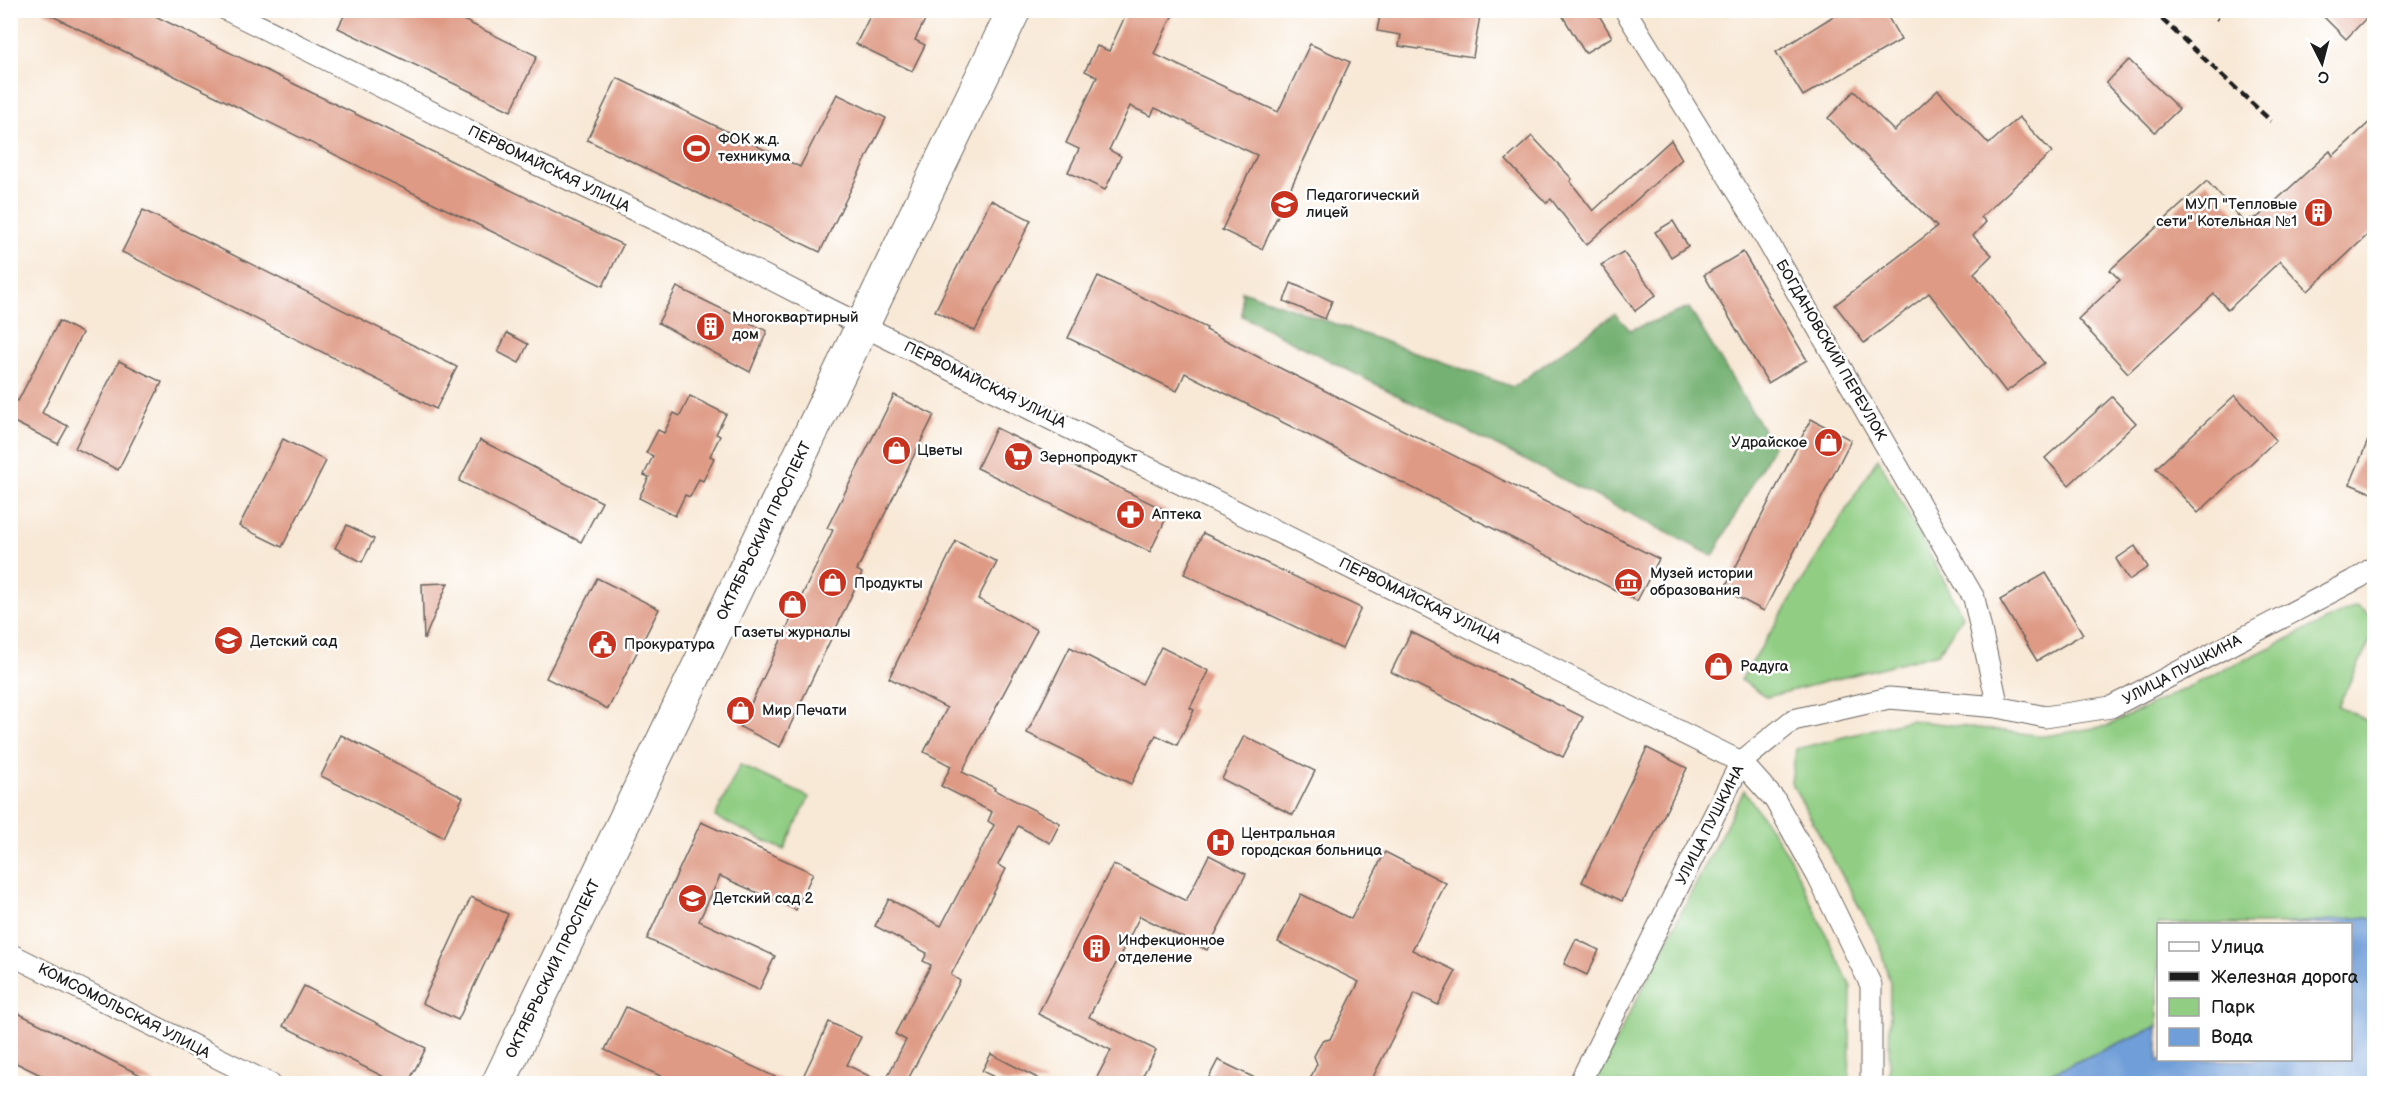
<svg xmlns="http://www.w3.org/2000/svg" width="2385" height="1094" font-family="'Balsamiq Sans',sans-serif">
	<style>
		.green { fill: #91ce84; stroke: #567550; stroke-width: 1.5 }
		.forest { fill: #74b172; stroke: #486647; stroke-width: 1.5 }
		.water { fill: #6f9ed8; stroke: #465d7a; stroke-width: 1.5 }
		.building { fill: #de9a84 }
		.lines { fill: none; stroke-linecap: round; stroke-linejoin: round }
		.street-casing { stroke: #69635d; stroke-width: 23 }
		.primary-casing { stroke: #69635d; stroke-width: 35 }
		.street { stroke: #fff; stroke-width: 21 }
		.primary { stroke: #fff; stroke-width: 33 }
		.rail { stroke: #1c1c1c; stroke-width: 4.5; stroke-dasharray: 9 4.5; stroke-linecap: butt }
		.labels { text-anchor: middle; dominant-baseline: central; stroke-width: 5; stroke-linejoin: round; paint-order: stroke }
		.poi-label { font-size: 15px; fill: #1c1c1c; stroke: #fff; text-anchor: start }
		.street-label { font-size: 15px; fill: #1c1c1c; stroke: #fff }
	</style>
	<rect width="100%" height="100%" fill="#fff"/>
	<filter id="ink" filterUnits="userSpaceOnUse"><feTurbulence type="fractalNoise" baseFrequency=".0167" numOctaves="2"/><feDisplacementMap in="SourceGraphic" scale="12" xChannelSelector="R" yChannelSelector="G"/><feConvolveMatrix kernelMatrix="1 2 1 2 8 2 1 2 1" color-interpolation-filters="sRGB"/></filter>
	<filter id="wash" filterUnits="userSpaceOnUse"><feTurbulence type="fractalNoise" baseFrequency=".008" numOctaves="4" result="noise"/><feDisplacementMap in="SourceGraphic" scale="24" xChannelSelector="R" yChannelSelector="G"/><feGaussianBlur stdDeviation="1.35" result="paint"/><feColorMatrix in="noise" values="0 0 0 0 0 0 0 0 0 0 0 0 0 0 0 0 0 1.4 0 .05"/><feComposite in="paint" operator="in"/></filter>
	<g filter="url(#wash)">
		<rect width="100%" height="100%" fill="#f8e8d6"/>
		<g class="green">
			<polygon points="1878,458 1963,616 1938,653 1767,697 1741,680"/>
			<polygon points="2356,606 2374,618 2374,633 2338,706 2374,724 2374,919 2368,917 2284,924 2158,924 2158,1026 2028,1083 1889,1083 1890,983 1879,943 1791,782 1796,749 1910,720 2045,736 2107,726"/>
			<polygon points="740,765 809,797 784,850 715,817"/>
			<polygon points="1744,790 1789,856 1851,987 1849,1083 1594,1083"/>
		</g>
		<polygon class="forest" points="1242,291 1513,387 1615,314 1630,330 1689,308 1773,446 1713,556 1242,316"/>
		<polygon class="water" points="2368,917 2374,919 2374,1083 2028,1083 2158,1026 2158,1060 2350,1060 2350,924 2284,924"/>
		<g id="blocks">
			<g class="building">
				<polygon points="40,10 143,10 623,245 603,286"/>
				<polygon points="347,10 443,10 537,56 511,111 338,28"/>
				<polygon points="873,10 930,10 915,40 925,45 912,71 856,44"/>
				<polygon points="1128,10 1175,10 1154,54 1278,112 1310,44 1350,62 1262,249 1222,230 1257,155 1155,108 1151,116 1130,106 1109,150 1121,156 1105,190 1068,172 1079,149 1066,143 1097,77 1085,71 1097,46 1109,51"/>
				<polygon points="1381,10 1481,10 1473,57 1399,46 1401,35 1377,31"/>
				<polygon points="1559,10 1596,10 1612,37 1585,53"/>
				<polygon points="1843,10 1884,10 1901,40 1803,96 1776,52"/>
				<polygon points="2317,10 2374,10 2346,39"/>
				<polygon points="2129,60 2179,109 2155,132 2106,83"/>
				<polygon points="617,78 800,167 837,94 886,118 820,252 587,140"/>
				<polygon points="1938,90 1989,144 2019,117 2052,152 1981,217 1986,222 1973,236 1992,255 1974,273 2044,363 2006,392 1929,293 1864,343 1835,305 1937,227 1828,118 1854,91 1894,131"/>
				<polygon points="2374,118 2374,229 2308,291 2280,261 2228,310 2214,294 2128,373 2078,319 2120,280 2110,270 2207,181 2243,221 2258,217 2330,151 2333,156"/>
				<polygon points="1532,136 1572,179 1570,181 1593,211 1671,140 1682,159 1586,245 1551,199 1546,203 1506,160"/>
				<polygon points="991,200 1031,220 975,331 935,311"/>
				<polygon points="143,210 457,367 436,409 122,252"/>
				<polygon points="1673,221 1688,246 1671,257 1655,232"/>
				<polygon points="1623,252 1656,295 1635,311 1601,265"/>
				<polygon points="1743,252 1807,360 1768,383 1704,275"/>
				<polygon points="1098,276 1207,328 1206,330 1272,364 1659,559 1637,601 1185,373 1177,391 1068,338"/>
				<polygon points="1291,283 1332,301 1325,319 1284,301"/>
				<polygon points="677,287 767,331 750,372 658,323"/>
				<polygon points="59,321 82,333 42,413 68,426 58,444 10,420 10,397 18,401"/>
				<polygon points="507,333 528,344 519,363 498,352"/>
				<polygon points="119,361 162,382 118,470 75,448"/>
				<polygon points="894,395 934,415 857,570 862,573 780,747 740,727 833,530 827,528"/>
				<polygon points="2235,395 2276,440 2198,513 2156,468"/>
				<polygon points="690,396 726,414 716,434 720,436 710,456 714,458 703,481 699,479 690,497 685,495 675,516 639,498 649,477 644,475 653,456 646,453 658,430 664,433 674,413 680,416"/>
				<polygon points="2112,397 2136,423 2069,485 2045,458"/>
				<polygon points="1811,419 1851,440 1764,611 1724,590"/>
				<polygon points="2374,426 2374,494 2350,484"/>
				<polygon points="996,428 1169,512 1150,552 977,468"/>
				<polygon points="283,439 326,461 282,547 239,526"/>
				<polygon points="480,440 602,502 581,542 459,481"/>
				<polygon points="347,525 374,539 362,562 335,548"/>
				<polygon points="1203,533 1361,608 1342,649 1184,574"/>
				<polygon points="956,541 997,562 978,599 1037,630 962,772 995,788 994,790 1060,823 1050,843 1018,826 998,865 1006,869 951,975 960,981 906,1083 884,1083 906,1040 895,1034 931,965 923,961 927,953 875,926 889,899 941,926 994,825 988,821 992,812 941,786 951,766 924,752 947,708 889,678"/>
				<polygon points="2135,546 2148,567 2129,580 2116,559"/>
				<polygon points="2046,573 2083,634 2037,661 2000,600"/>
				<polygon points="597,578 659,609 608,709 546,678"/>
				<polygon points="448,583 424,640 422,584"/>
				<polygon points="1411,632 1583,717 1563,757 1391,672"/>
				<polygon points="1070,647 1142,684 1161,647 1209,671 1190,708 1194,710 1177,745 1156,735 1131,784 1027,733"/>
				<polygon points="341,735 463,797 443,837 321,776"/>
				<polygon points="1244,736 1315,771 1293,815 1222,779"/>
				<polygon points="1647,748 1687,768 1622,901 1582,882"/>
				<polygon points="701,822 813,873 796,910 720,876 699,921 775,956 759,990 647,939"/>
				<polygon points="1385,852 1446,883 1412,950 1456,971 1438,1005 1415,993 1370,1083 1308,1083 1317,1064 1314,1056 1322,1041 1330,1039 1359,982 1278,942 1301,894 1351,919"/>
				<polygon points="1209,855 1246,874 1207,950 1140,916 1089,1017 1156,1050 1139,1083 1094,1083 1111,1050 1038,1014 1113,864 1186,901"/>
				<polygon points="471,897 508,914 458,1020 422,1003"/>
				<polygon points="1576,939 1599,950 1587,975 1564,964"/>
				<polygon points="304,986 426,1048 408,1083 396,1083 283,1026"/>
				<polygon points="626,1007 788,1083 675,1083 605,1050"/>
				<polygon points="10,1009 156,1083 57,1083 10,1060"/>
				<polygon points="829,1022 861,1037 847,1065 883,1083 800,1083"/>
				<polygon points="991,1054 1047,1083 1006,1083 982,1071"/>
				<polygon points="1218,1060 1265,1083 1206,1083"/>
			</g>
		</g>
	</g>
	<g filter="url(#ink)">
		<use href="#blocks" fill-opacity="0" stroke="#69635d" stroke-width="1.5"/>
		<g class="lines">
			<defs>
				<g id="street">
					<polyline points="227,10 530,161 664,224 825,307 1741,762 1775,800 1818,877 1871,985 1871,1084"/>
					<polyline points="1625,10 1757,223 1974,598 1998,707"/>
					<polyline points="10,954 270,1084"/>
					<polyline points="1579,1084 1741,762 1793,720 1889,698 1998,707 2045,717 2111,707 2360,577 2374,567"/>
				</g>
				<polyline id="primary" points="498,1084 1014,10"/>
			</defs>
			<use href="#street" class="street-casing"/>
			<use href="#primary" class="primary-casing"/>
			<use href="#street" class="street"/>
			<use href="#primary" class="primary"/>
			<g class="rail">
				<polyline points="2152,10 2271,121"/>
				<polyline points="2206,10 2218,19"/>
			</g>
		</g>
	</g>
	<defs>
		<symbol id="stadium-disc" viewBox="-11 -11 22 22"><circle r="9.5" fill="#c8321e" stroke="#fff"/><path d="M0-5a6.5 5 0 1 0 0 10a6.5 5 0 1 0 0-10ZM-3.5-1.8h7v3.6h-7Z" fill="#fff"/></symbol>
		<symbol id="school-disc" viewBox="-11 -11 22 22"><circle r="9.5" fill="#c8321e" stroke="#fff"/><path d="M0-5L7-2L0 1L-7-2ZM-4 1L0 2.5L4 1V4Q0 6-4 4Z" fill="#fff"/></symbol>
		<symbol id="building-disc" viewBox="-11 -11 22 22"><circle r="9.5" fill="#c8321e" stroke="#fff"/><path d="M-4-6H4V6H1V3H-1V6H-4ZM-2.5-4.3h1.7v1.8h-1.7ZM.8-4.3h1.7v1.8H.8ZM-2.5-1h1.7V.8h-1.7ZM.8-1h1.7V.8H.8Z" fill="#fff"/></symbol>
		<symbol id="shop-disc" viewBox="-11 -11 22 22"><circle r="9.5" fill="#c8321e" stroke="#fff"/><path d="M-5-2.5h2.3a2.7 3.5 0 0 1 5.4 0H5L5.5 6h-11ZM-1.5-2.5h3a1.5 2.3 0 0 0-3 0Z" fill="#fff"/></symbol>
		<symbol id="supermarket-disc" viewBox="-11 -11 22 22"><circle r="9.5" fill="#c8321e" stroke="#fff"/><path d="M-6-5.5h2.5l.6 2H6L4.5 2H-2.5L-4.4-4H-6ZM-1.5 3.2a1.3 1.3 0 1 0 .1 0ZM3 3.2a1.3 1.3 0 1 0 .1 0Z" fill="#fff"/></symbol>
		<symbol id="pharmacy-disc" viewBox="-11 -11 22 22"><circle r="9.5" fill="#c8321e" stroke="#fff"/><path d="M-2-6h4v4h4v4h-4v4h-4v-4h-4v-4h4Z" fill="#fff"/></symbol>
		<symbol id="museum-disc" viewBox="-11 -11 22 22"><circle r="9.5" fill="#c8321e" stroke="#fff"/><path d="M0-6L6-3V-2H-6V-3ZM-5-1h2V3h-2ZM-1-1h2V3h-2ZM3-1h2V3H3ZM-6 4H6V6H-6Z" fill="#fff"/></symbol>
		<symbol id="civic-disc" viewBox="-11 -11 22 22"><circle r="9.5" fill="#c8321e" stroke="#fff"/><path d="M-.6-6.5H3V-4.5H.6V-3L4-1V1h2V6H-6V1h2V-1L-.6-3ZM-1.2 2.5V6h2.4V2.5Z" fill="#fff"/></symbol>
		<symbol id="hospital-disc" viewBox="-11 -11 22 22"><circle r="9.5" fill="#c8321e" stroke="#fff"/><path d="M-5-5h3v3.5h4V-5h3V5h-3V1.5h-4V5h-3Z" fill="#fff"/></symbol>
	</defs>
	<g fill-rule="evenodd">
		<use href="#stadium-disc" x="680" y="132" width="33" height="33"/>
		<use href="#school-disc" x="1268" y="188" width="33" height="33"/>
		<use href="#building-disc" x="2302" y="196" width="33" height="33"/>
		<use href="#building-disc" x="694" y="310" width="33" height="33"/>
		<use href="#shop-disc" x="1812" y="426" width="33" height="33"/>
		<use href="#shop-disc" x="880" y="434" width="33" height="33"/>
		<use href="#supermarket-disc" x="1002" y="440" width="33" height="33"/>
		<use href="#pharmacy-disc" x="1114" y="498" width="33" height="33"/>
		<use href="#museum-disc" x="1612" y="566" width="33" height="33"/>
		<use href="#shop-disc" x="816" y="566" width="33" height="33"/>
		<use href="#shop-disc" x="776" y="588" width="33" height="33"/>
		<use href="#school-disc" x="212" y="624" width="33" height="33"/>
		<use href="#civic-disc" x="586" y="628" width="33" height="33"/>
		<use href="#shop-disc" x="1702" y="650" width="33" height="33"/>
		<use href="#shop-disc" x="724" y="694" width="33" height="33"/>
		<use href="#hospital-disc" x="1204" y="826" width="33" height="33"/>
		<use href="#school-disc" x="676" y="882" width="33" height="33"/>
		<use href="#building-disc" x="1080" y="932" width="33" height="33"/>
	</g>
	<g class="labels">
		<g class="poi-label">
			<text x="718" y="139">ФОК ж.д.<tspan x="718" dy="17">техникума</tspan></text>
			<text x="1306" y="195">Педагогический<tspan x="1306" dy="17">лицей</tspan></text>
			<text x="2297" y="204" text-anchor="end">МУП "Тепловые<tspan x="2297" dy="17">сети" Котельная №1</tspan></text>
			<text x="732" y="317">Многоквартирный<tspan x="732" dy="17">дом</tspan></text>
			<text x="1807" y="442" text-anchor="end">Удрайское</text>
			<text x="917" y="450">Цветы</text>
			<text x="1040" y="457">Зернопродукт</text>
			<text x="1152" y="514">Аптека</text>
			<text x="1650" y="573">Музей истории<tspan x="1650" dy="17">образования</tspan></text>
			<text x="854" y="583">Продукты</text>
			<text x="792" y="632" text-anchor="middle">Газеты журналы</text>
			<text x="250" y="641">Детский сад</text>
			<text x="624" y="644">Прокуратура</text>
			<text x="1740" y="666">Радуга</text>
			<text x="762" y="710">Мир Печати</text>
			<text x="1241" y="833">Центральная<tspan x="1241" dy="17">городская больница</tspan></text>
			<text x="713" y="898">Детский сад 2</text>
			<text x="1118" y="940">Инфекционное<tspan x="1118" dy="17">отделение</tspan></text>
		</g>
		<g class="street-label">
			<text transform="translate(549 169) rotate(26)">ПЕРВОМАЙСКАЯ УЛИЦА</text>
			<text transform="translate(1831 350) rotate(60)">БОГДАНОВСКИЙ ПЕРЕУЛОК</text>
			<text transform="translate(985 385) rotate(26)">ПЕРВОМАЙСКАЯ УЛИЦА</text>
			<text transform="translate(764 531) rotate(-64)">ОКТЯБРЬСКИЙ ПРОСПЕКТ</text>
			<text transform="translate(1420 601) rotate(26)">ПЕРВОМАЙСКАЯ УЛИЦА</text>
			<text transform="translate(2182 670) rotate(-28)">УЛИЦА ПУШКИНА</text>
			<text transform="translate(1710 825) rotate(-63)">УЛИЦА ПУШКИНА</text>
			<text transform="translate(553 969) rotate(-64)">ОКТЯБРЬСКИЙ ПРОСПЕКТ</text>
			<text transform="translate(124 1011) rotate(27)">КОМСОМОЛЬСКАЯ УЛИЦА</text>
		</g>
	</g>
	<rect width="2385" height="1094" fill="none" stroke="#fff" stroke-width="36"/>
	<rect x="2157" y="923" width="195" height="138" fill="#ffffff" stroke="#a4a4a4" stroke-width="1.5"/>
	<rect x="2169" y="942" width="30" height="9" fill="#ffffff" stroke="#a4a4a4" stroke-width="1.5"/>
	<text x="2211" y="953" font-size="18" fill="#1c1c1c">Улица</text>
	<rect x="2169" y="972" width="30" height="9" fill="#1c1c1c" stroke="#a4a4a4" stroke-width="1.5"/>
	<text x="2211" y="983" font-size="18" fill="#1c1c1c">Железная дорога</text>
	<rect x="2169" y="998" width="30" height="18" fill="#91ce84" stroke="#a4a4a4" stroke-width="1.5"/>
	<text x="2211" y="1013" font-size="18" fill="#1c1c1c">Парк</text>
	<rect x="2169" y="1028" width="30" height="18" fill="#6f9ed8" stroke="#a4a4a4" stroke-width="1.5"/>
	<text x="2211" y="1043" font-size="18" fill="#1c1c1c">Вода</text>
	<g transform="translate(2322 63) rotate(174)" stroke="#ffffff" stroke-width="4.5" paint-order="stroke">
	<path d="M0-4.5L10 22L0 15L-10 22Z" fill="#1c1c1c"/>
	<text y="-9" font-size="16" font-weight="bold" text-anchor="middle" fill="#1c1c1c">С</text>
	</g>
</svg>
